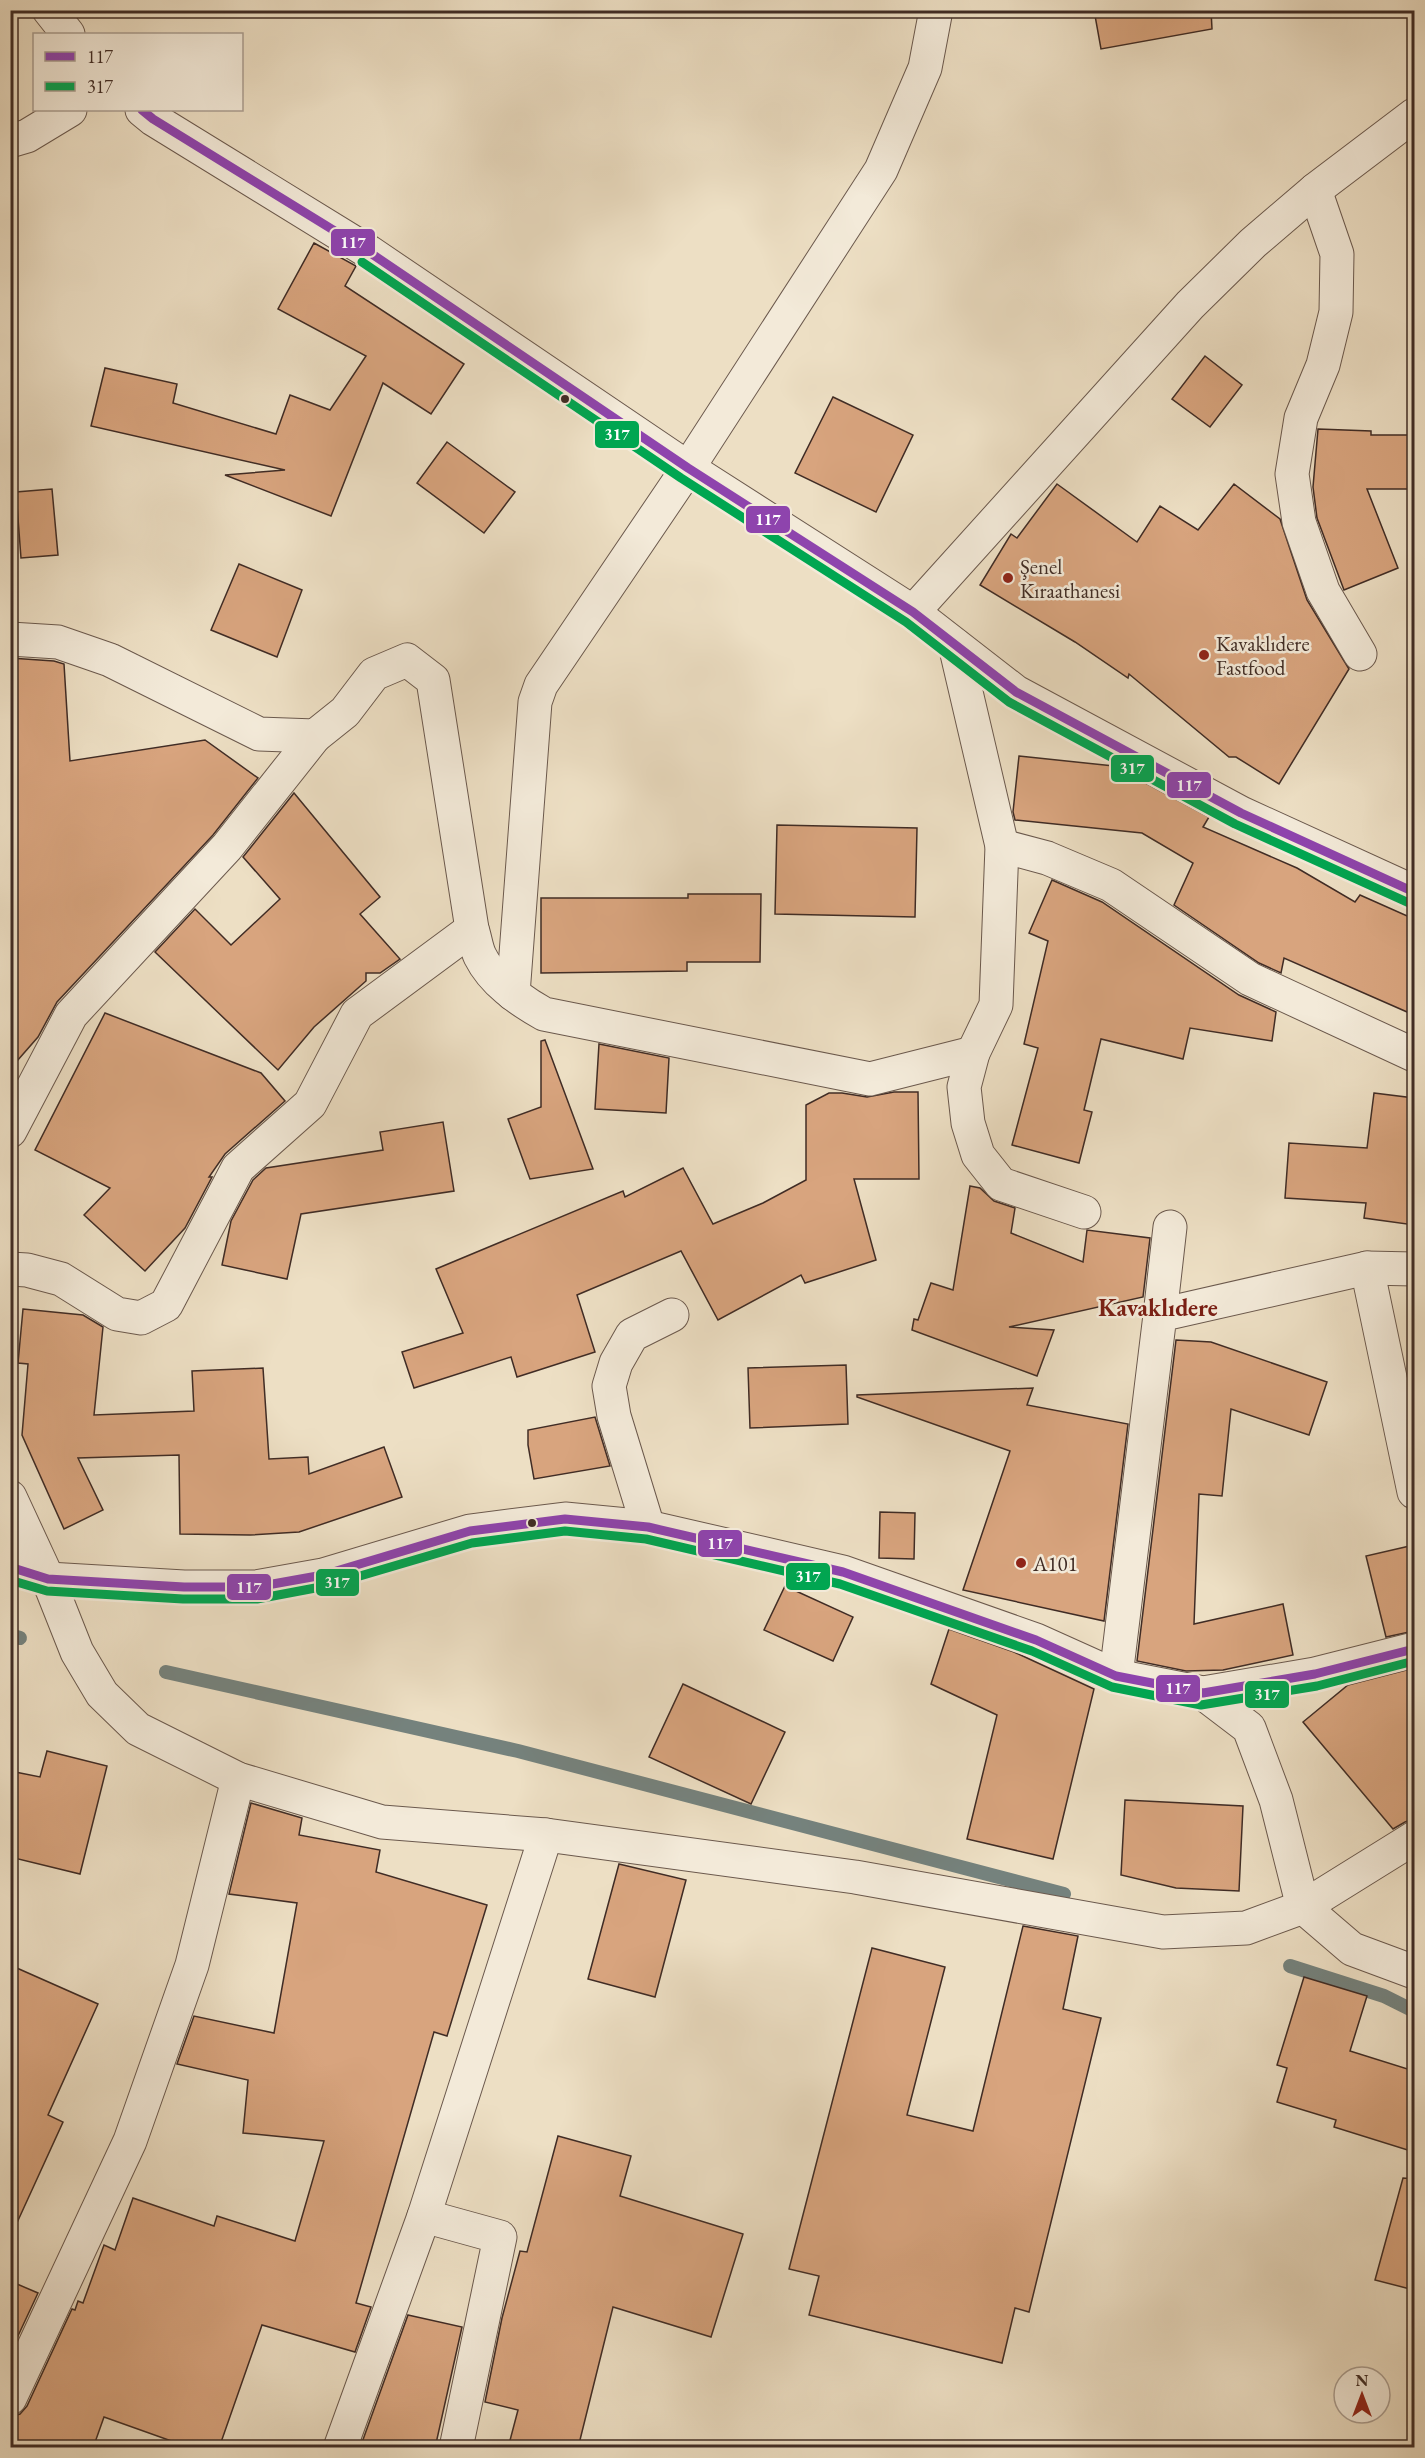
<svg xmlns="http://www.w3.org/2000/svg" width="1425" height="2458" font-family="'EB Garamond',serif">
	<style>
		.lines { fill: none; stroke-linecap: round; stroke-linejoin: round }
		.stream { stroke: #75827d; stroke-width: 14 }
		.building { fill: #d8a47e; stroke: #402c25; stroke-width: 1.5 }
		.minor-casing { stroke: #6b594d; stroke-width: 35 }
		.minor { stroke: #f3ead9; stroke-width: 33 }
		.bus-1-casing { stroke: #f3ead9; stroke-width: 14 }
		.bus-2-casing { stroke: #f3ead9; stroke-width: 14 }
		.bus-1 { stroke: #8e44ad; stroke-width: 9 }
		.bus-2 { stroke: #00a651; stroke-width: 9 }
		.bus-dot { fill: #402c25; stroke: #f3ead9; stroke-width: 2 }
		.poi-dot { fill: #8f2418; stroke: #f3ead9; stroke-width: 2 }
		.labels { text-anchor: middle; dominant-baseline: central; stroke-width: 5; stroke-linejoin: round; paint-order: stroke }
		.poi-label { font-size: 21px; fill: #402c25; stroke: #f3ead9; text-anchor: start }
		.quarter-label { font-size: 24px; font-weight: bold; fill: #7a1f14; stroke: #f3ead9 }
		.line-badge { stroke: #f3ead9; stroke-width: 2 }
		.badge-label { font-size: 16px; text-anchor: middle; font-weight: bold; fill: #fff }
	</style>
	<rect width="100%" height="100%" fill="#eddfc4"/>
	<filter id="stains"><feTurbulence type="fractalNoise" baseFrequency=".00333" numOctaves="4"/><feColorMatrix values="0 0 0 0 .2 0 0 0 0 .09 0 0 0 0 .02 0 0 0 .5 -.17"/></filter>
	<radialGradient id="worn" r=".72"><stop offset=".6" stop-color="#630" stop-opacity="0"/><stop offset="1" stop-color="#630" stop-opacity=".3"/></radialGradient>
	<g class="lines">
		<g class="stream">
			<polyline points="10,1635 20,1638"/>
			<polyline points="166,1672 518,1751 1064,1894"/>
			<polyline points="1290,1966 1384,1996 1414,2011"/>
		</g>
	</g>
	<g class="building">
		<polygon points="1094,10 1211,10 1212,29 1101,49"/>
		<polygon points="314,243 356,266 345,286 464,364 431,414 383,383 331,516 225,475 285,470 91,426 105,368 177,384 173,403 276,434 290,395 330,410 366,356 278,309"/>
		<polygon points="1205,356 1242,385 1210,427 1172,399"/>
		<polygon points="833,397 913,435 876,512 795,473"/>
		<polygon points="1318,429 1371,431 1371,435 1414,435 1414,489 1367,489 1398,568 1344,590 1317,518 1313,487"/>
		<polygon points="447,442 515,492 484,533 417,483"/>
		<polygon points="1057,484 1137,542 1160,506 1198,530 1234,484 1280,519 1307,600 1349,669 1279,784 1236,757 1229,757 1129,674 1128,678 1075,642 980,585 1011,534 1017,538"/>
		<polygon points="52,489 58,555 21,558 16,492"/>
		<polygon points="239,564 302,590 277,657 211,630"/>
		<polygon points="10,658 54,661 64,664 70,761 205,740 258,778 213,835 57,1002 38,1037 10,1069"/>
		<polygon points="1019,756 1114,766 1209,817 1203,827 1297,868 1355,902 1360,895 1414,919 1414,1015 1284,958 1281,973 1259,963 1174,905 1193,863 1142,833 1015,820 1013,812"/>
		<polygon points="294,793 380,897 360,914 400,959 380,973 366,973 366,981 314,1027 278,1070 155,952 195,909 231,945 280,899 243,857"/>
		<polygon points="777,825 917,828 915,917 775,914"/>
		<polygon points="1052,880 1102,902 1239,995 1276,1012 1272,1041 1190,1028 1183,1059 1101,1039 1084,1110 1092,1112 1079,1163 1012,1145 1038,1048 1024,1044 1048,941 1029,933"/>
		<polygon points="688,894 761,894 760,962 687,962 687,971 541,973 541,898 688,898"/>
		<polygon points="105,1013 261,1073 285,1101 225,1154 209,1177 212,1177 185,1228 145,1271 84,1215 110,1188 35,1150"/>
		<polygon points="545,1040 593,1169 530,1179 508,1119 541,1107 541,1041"/>
		<polygon points="599,1044 669,1058 666,1113 595,1109"/>
		<polygon points="894,1092 918,1092 919,1179 854,1179 876,1260 805,1283 801,1275 718,1320 681,1251 577,1295 595,1352 517,1377 511,1357 414,1388 402,1352 463,1333 436,1269 623,1191 625,1197 683,1168 713,1224 763,1203 806,1180 806,1105 829,1093 842,1093 867,1097"/>
		<polygon points="1374,1093 1414,1098 1414,1225 1364,1218 1366,1203 1285,1198 1289,1143 1367,1148"/>
		<polygon points="443,1122 454,1191 301,1214 287,1279 222,1265 231,1221 253,1180 266,1168 383,1150 380,1132"/>
		<polygon points="970,1186 980,1188 994,1201 1015,1208 1011,1233 1083,1262 1087,1230 1150,1238 1143,1297 1009,1327 1054,1330 1037,1376 912,1330 914,1319 918,1320 931,1283 953,1290"/>
		<polygon points="23,1309 83,1315 103,1327 94,1415 194,1411 192,1371 263,1368 269,1459 308,1457 309,1474 384,1447 402,1497 299,1532 250,1535 180,1534 179,1455 78,1458 103,1510 64,1529 22,1435 28,1364 18,1363"/>
		<polygon points="1176,1340 1211,1342 1327,1382 1309,1435 1231,1409 1222,1496 1199,1494 1194,1624 1283,1604 1293,1655 1223,1670 1186,1671 1137,1661"/>
		<polygon points="846,1365 848,1424 750,1428 748,1368"/>
		<polygon points="1033,1388 1027,1405 1128,1424 1104,1621 963,1590 1010,1451 857,1397 857,1395"/>
		<polygon points="595,1417 610,1466 534,1479 528,1445 528,1430"/>
		<polygon points="880,1512 915,1513 914,1559 879,1558"/>
		<polygon points="1414,1545 1414,1631 1386,1637 1366,1556"/>
		<polygon points="785,1586 853,1617 833,1661 764,1630"/>
		<polygon points="949,1629 1014,1652 1094,1689 1053,1859 967,1839 997,1715 931,1684"/>
		<polygon points="1414,1668 1414,1819 1405,1822 1393,1829 1303,1722 1348,1685"/>
		<polygon points="683,1684 785,1732 751,1804 649,1757"/>
		<polygon points="47,1751 107,1766 80,1874 10,1857 10,1771 40,1777"/>
		<polygon points="1125,1800 1243,1806 1239,1891 1176,1888 1121,1875"/>
		<polygon points="251,1803 302,1818 299,1835 380,1850 376,1872 487,1905 447,2036 434,2032 356,2303 371,2307 355,2352 262,2325 219,2448 191,2448 104,2417 93,2448 10,2448 10,2417 20,2414 27,2406 72,2309 75,2310 78,2301 83,2303 104,2245 115,2250 133,2198 214,2226 217,2216 295,2241 324,2141 243,2133 248,2080 177,2064 194,2016 274,2033 297,1903 229,1894"/>
		<polygon points="619,1864 686,1880 655,1997 588,1979"/>
		<polygon points="1023,1926 1078,1936 1063,2009 1101,2018 1029,2312 1015,2308 1002,2363 809,2315 819,2276 789,2269 872,1948 945,1967 907,2115 973,2131"/>
		<polygon points="10,1965 98,2004 48,2115 63,2122 10,2238"/>
		<polygon points="1304,1977 1367,1996 1350,2051 1414,2071 1414,2152 1334,2127 1336,2120 1277,2102 1287,2068 1277,2065"/>
		<polygon points="558,2136 631,2156 620,2196 743,2234 711,2337 613,2307 578,2448 508,2448 518,2410 485,2402 502,2318 520,2251 527,2252"/>
		<polygon points="1403,2178 1414,2179 1414,2290 1375,2280"/>
		<polygon points="10,2281 38,2293 10,2353"/>
		<polygon points="408,2315 462,2327 435,2448 360,2448"/>
	</g>
	<g class="lines">
		<defs>
			<g id="minor">
				<polyline points="49,10 68,34"/>
				<polyline points="142,110 153,119 369,252 688,468 913,612 1016,692 1241,813 1414,892"/>
				<polyline points="10,141 27,136 70,110"/>
				<polyline points="1315,190 1337,254 1336,312 1323,365 1301,418 1292,474 1299,522 1323,591 1360,654"/>
				<polyline points="913,612 1190,305 1253,243 1315,190 1414,115"/>
				<path d="M10 639 58 642 110 660 259 734 315 736 345 712 374 674 407 660 433 680 472 929C475 937 476 948 480 956 493 982 519 1000 544 1014L870 1079 973 1053"/>
				<polyline points="955,645 1002,846 996,1005 973,1053 964,1087 968,1123 978,1155 1001,1184 1084,1212"/>
				<polyline points="1002,846 1047,858 1111,885 1250,979 1414,1055"/>
				<polyline points="513,994 535,702 541,685 688,468 881,170 925,68 936,10"/>
				<polyline points="10,1131 71,1015 227,847 315,736"/>
				<polyline points="1367,1268 1414,1492"/>
				<polyline points="10,1269 27,1270 61,1279 117,1314 141,1318 166,1305 238,1168 310,1104 357,1014 472,929"/>
				<polyline points="1160,1315 1170,1227"/>
				<polyline points="10,1497 48,1579 77,1652 102,1694 138,1729 238,1779 382,1822 546,1835 855,1877 1163,1932 1246,1928 1303,1907 1414,1838"/>
				<polyline points="648,1527 614,1416 609,1386 616,1363 632,1335 672,1315"/>
				<polyline points="10,1567 48,1579 184,1587 256,1587 323,1575 470,1531 565,1519 648,1527 843,1572 1036,1640 1116,1676 1203,1693 1315,1674 1414,1649"/>
				<polyline points="1116,1676 1160,1315 1367,1268 1414,1269"/>
				<polyline points="1203,1693 1249,1728 1276,1800 1303,1907 1352,1949 1414,1972"/>
				<polyline points="424,2216 500,2237 456,2448"/>
				<polyline points="10,2398 130,2141 192,1965 238,1779"/>
				<polyline points="340,2448 424,2216 546,1835"/>
			</g>
		</defs>
		<use href="#minor" class="minor-casing"/>
		<use href="#minor" class="minor"/>
		<defs>
			<g id="bus-1">
				<polyline points="142,110 153,119 369,252 688,468 913,612 1016,692 1241,813 1414,892"/>
				<polyline points="10,1567 48,1579 184,1587 256,1587 323,1575 470,1531 565,1519 648,1527 843,1572 1036,1640 1116,1676 1203,1693 1315,1674 1414,1649"/>
			</g>
			<g id="bus-2">
				<polyline points="362,262 681,478 906,622 1009,702 1235,824 1409,903"/>
				<polyline points="10,1580 47,1591 183,1599 257,1599 326,1586 472,1543 565,1531 646,1539 840,1584 1032,1651 1112,1687 1201,1705 1317,1686 1414,1661"/>
			</g>
		</defs>
		<use href="#bus-1" class="bus-1-casing"/>
		<use href="#bus-2" class="bus-2-casing"/>
		<use href="#bus-1" class="bus-1"/>
		<use href="#bus-2" class="bus-2"/>
	</g>
	<g class="bus-dot">
		<circle cx="565" cy="399" r="5"/>
		<circle cx="532" cy="1523" r="5"/>
	</g>
	<g class="poi-dot">
		<circle cx="1008" cy="578" r="6"/>
		<circle cx="1204" cy="655" r="6"/>
		<circle cx="1021" cy="1563" r="6"/>
	</g>
	<g class="labels">
		<g class="poi-label">
			<text x="1020" y="566">Şenel<tspan x="1020" dy="24">Kıraathanesi</tspan></text>
			<text x="1216" y="643">Kavaklıdere<tspan x="1216" dy="24">Fastfood</tspan></text>
			<text x="1033" y="1563">A101</text>
		</g>
		<g class="quarter-label">
			<text x="1158" y="1307">Kavaklıdere</text>
		</g>
	</g>
	<g class="line-badge">
		<rect x="330" y="228" width="46" height="29" rx="6" fill="#8e44ad"/>
		<rect x="594" y="420" width="46" height="29" rx="6" fill="#00a651"/>
		<rect x="745" y="505" width="46" height="29" rx="6" fill="#8e44ad"/>
		<rect x="1110" y="754" width="45" height="29" rx="6" fill="#00a651"/>
		<rect x="1166" y="771" width="46" height="28" rx="6" fill="#8e44ad"/>
		<rect x="697" y="1529" width="46" height="29" rx="6" fill="#8e44ad"/>
		<rect x="785" y="1562" width="46" height="29" rx="6" fill="#00a651"/>
		<rect x="315" y="1568" width="45" height="29" rx="6" fill="#00a651"/>
		<rect x="226" y="1573" width="46" height="28" rx="6" fill="#8e44ad"/>
		<rect x="1155" y="1674" width="46" height="29" rx="6" fill="#8e44ad"/>
		<rect x="1244" y="1680" width="46" height="29" rx="6" fill="#00a651"/>
	</g>
	<g class="badge-label">
		<text x="353" y="248">117</text>
		<text x="617" y="440">317</text>
		<text x="768" y="525">117</text>
		<text x="1132" y="774">317</text>
		<text x="1189" y="791">117</text>
		<text x="720" y="1549">117</text>
		<text x="808" y="1582">317</text>
		<text x="337" y="1588">317</text>
		<text x="249" y="1593">117</text>
		<text x="1178" y="1694">117</text>
		<text x="1267" y="1700">317</text>
	</g>
	<rect width="1425" height="2458" fill="none" stroke="#eddfc4" stroke-width="36"/>
	<rect x="12" y="12" width="1401" height="2434" fill="none" stroke="#402c25" stroke-width="3"/>
	<rect x="18" y="18" width="1389" height="2422" fill="none" stroke="#402c25" stroke-width="1.5"/>
	<rect x="33" y="33" width="210" height="78" fill="#f3ead9" stroke="#ab9e91" stroke-width="1.5"/>
	<rect x="45" y="52" width="30" height="9" fill="#8e44ad" stroke="#ab9e91" stroke-width="1.5"/>
	<text x="87" y="63" font-size="18" fill="#402c25">117</text>
	<rect x="45" y="82" width="30" height="9" fill="#00a651" stroke="#ab9e91" stroke-width="1.5"/>
	<text x="87" y="93" font-size="18" fill="#402c25">317</text>
	<g transform="translate(1362 2395)"><circle r="28" fill="#f3ead9" stroke="#ab9e91" stroke-width="1.5"/>
	<path d="M0-4.5L10 22L0 15L-10 22Z" fill="#8f2418"/>
	<text y="-9" font-size="16" font-weight="bold" text-anchor="middle" fill="#402c25">N</text>
	</g>
	<rect width="100%" height="100%" filter="url(#stains)"/>
	<rect width="100%" height="100%" fill="url(#worn)"/>
</svg>
